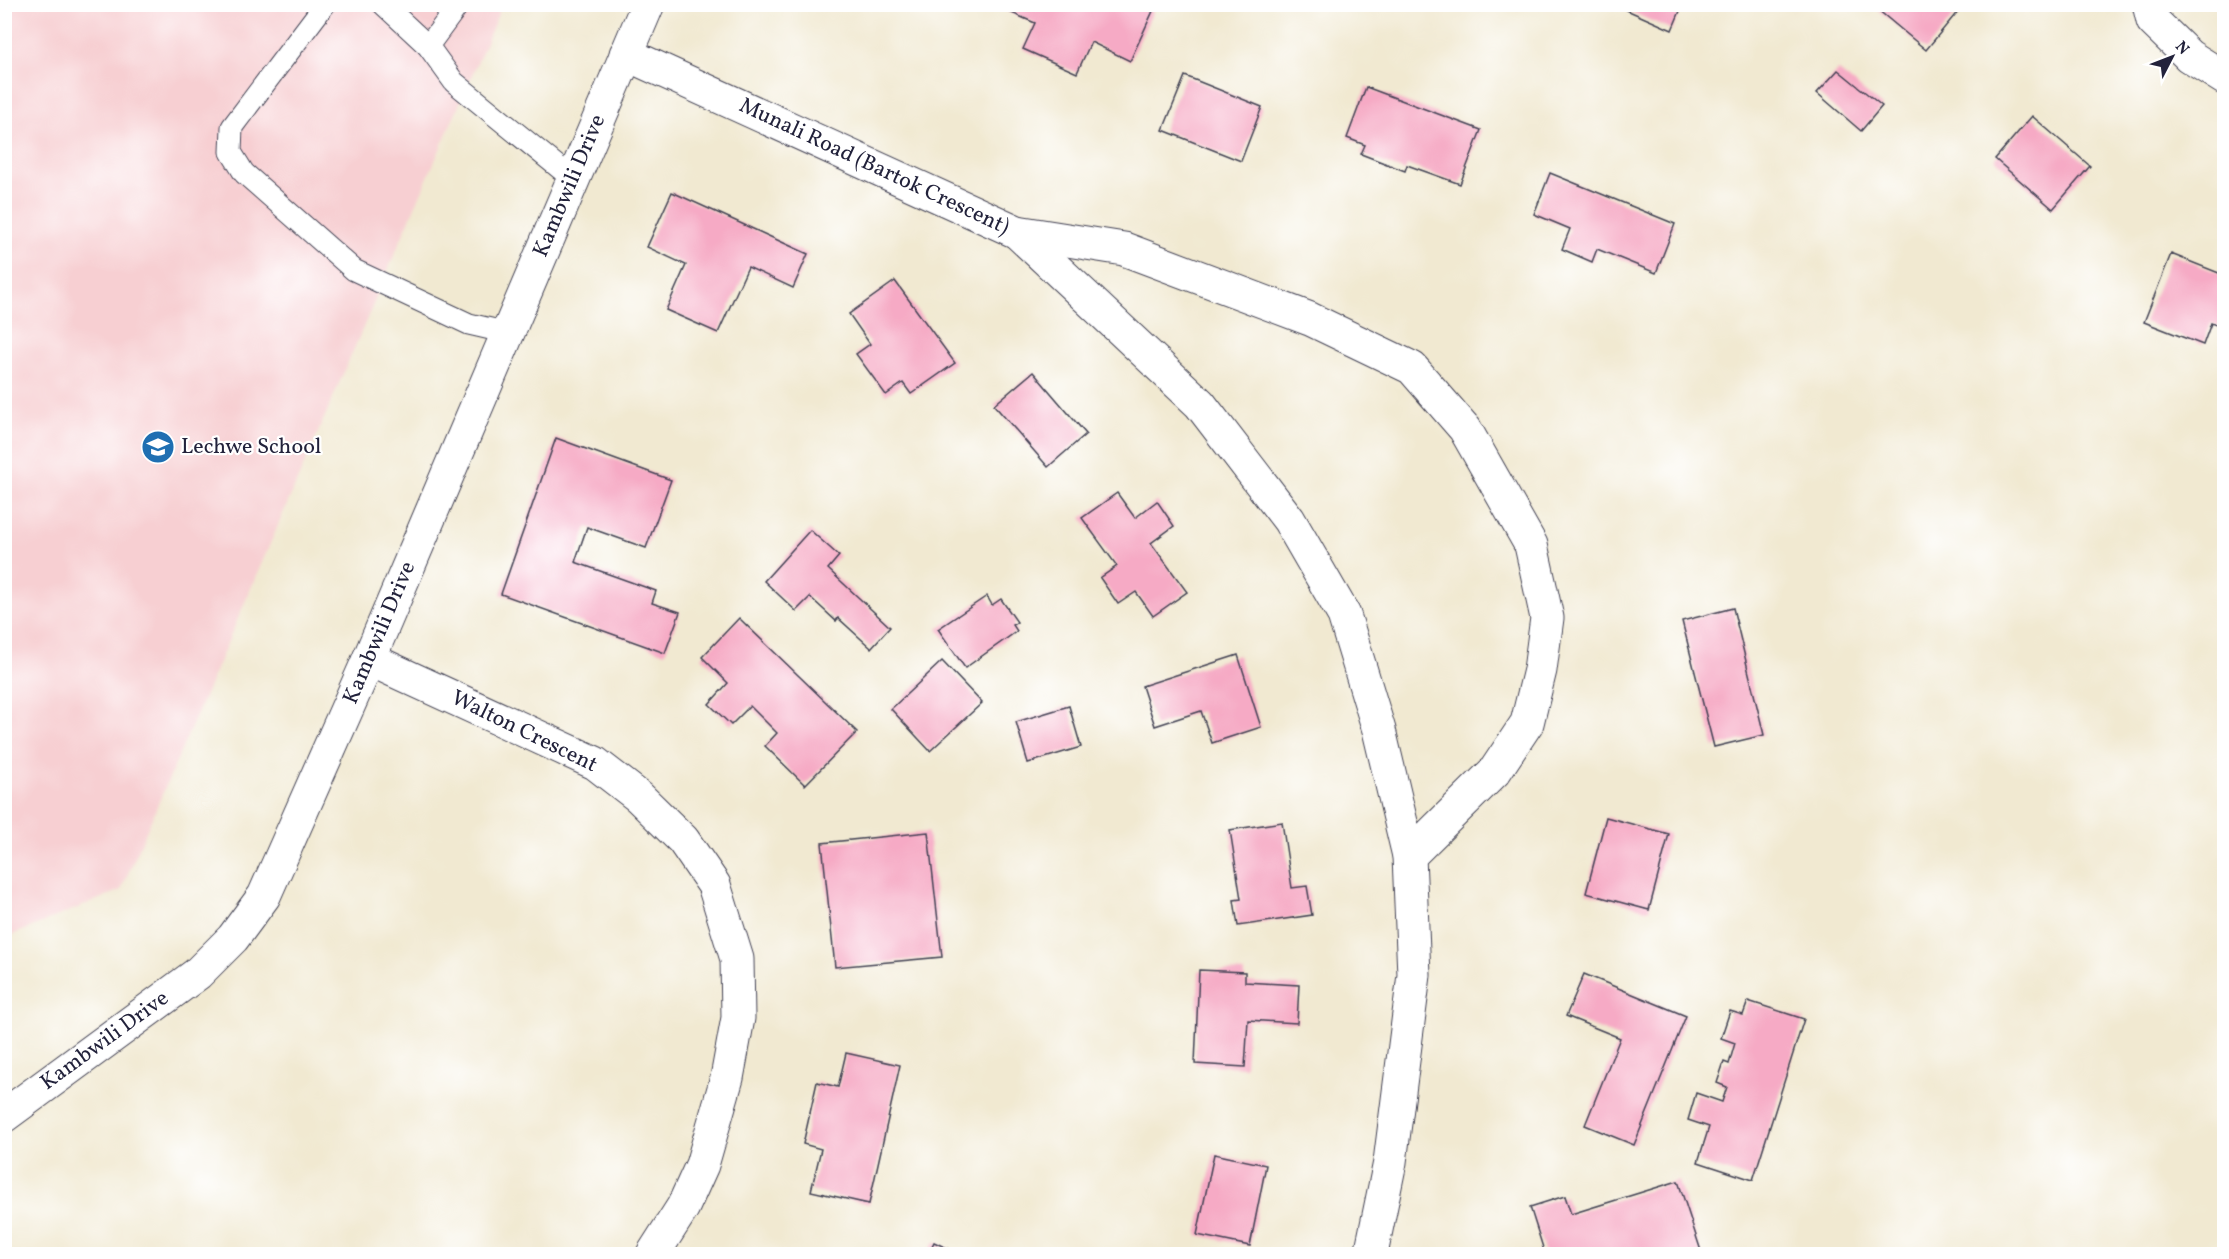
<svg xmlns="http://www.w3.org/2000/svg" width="2229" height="1259" font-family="Vollkorn,serif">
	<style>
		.built { fill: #f7cfd2 }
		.building { fill: #f6aac5 }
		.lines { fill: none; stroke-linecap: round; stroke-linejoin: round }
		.lane-casing { stroke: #414052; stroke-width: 23 }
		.street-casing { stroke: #414052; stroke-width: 35 }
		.lane { stroke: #fff; stroke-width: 21 }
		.street { stroke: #fff; stroke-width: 33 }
		.labels { text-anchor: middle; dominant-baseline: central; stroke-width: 4.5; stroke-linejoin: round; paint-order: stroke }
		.street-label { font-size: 22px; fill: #22223b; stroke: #fff }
		.poi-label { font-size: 22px; fill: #22223b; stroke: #fff; text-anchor: start }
	</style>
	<rect width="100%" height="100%" fill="#fff"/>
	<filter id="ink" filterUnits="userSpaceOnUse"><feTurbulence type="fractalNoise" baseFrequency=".0167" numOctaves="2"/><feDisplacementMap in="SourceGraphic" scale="12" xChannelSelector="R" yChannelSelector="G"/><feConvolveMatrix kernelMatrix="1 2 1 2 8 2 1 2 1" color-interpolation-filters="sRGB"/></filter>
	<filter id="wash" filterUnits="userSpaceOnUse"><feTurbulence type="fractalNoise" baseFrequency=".008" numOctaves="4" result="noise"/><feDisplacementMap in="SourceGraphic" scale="24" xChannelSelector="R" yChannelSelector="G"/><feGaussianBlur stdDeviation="1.35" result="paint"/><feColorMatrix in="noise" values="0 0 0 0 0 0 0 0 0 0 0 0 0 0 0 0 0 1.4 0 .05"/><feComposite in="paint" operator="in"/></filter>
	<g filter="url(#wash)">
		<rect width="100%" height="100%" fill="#f1e9d1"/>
		<polygon class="built" points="5,5 502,5 121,890 5,938"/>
		<g id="blocks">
			<g class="building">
				<polygon points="1001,4 1139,4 1153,11 1130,61 1091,42 1077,73 1023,49 1035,23 1000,8"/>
				<polygon points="1613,4 1683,4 1672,30"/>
				<polygon points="1871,4 1964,4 1926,50"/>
				<polygon points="1838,70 1882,106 1861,131 1817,93"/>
				<polygon points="1185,76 1262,107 1241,161 1163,130"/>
				<polygon points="1366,87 1481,130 1460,184 1407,165 1405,171 1361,154 1365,145 1347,138"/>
				<polygon points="2032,116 2090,166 2053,209 1995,159"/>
				<polygon points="1550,173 1675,224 1656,273 1597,249 1592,262 1562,249 1570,229 1534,214"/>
				<polygon points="672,192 808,254 793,288 748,267 718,333 666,310 686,265 647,247"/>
				<polygon points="2171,254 2224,275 2224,328 2211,323 2203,345 2144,322"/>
				<polygon points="895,281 955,363 911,394 903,383 886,395 856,354 870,344 849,314"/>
				<polygon points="1033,372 1086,434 1048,467 994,405"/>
				<polygon points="556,438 671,480 646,548 587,527 575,562 656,591 652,603 680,612 665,653 501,594"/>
				<polygon points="1117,493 1135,518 1157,501 1174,526 1151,543 1187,592 1153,616 1136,592 1118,604 1100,578 1117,566 1082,518"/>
				<polygon points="810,530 839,556 828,569 890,627 871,648 838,618 836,621 810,597 796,611 764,581"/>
				<polygon points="987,596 992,605 1001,599 1017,622 1013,625 1017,631 965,668 938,629"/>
				<polygon points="1733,608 1764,735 1714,747 1682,621"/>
				<polygon points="739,618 857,732 805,785 765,746 777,733 750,706 731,725 709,704 728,683 702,657"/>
				<polygon points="1238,655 1261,727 1212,743 1201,711 1155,726 1142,686"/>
				<polygon points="942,661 982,703 930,751 891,709"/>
				<polygon points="1069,706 1081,747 1028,763 1016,722"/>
				<polygon points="1606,817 1669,834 1649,910 1586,893"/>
				<polygon points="1282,822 1292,888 1307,886 1312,915 1238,926 1234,900 1241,899 1230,830"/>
				<polygon points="928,832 942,957 835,967 822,843"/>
				<polygon points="1199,970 1245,972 1245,982 1299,985 1297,1023 1248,1020 1245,1067 1195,1064"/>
				<polygon points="1584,974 1686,1016 1634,1145 1585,1125 1620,1038 1566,1016"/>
				<polygon points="1748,1001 1804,1019 1753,1180 1698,1162 1709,1127 1688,1120 1696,1093 1722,1102 1727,1087 1717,1083 1724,1062 1729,1064 1735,1043 1721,1038 1730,1011 1743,1015"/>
				<polygon points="846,1053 900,1065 869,1204 811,1191 821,1149 803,1144 817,1082 838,1087"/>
				<polygon points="1214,1154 1266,1165 1250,1246 1197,1235"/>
				<polygon points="1678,1181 1702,1254 1545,1254 1530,1207 1565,1196 1571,1214"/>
				<polygon points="934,1242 959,1254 928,1254"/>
			</g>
		</g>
	</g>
	<g filter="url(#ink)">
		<use href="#blocks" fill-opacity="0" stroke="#414052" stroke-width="1.5"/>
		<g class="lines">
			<defs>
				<g id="lane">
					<polyline points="325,4 232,127 231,152 244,173 354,270 469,324 508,333"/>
					<polyline points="383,4 428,46 454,82 573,179"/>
					<polyline points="428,46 459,4"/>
				</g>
				<g id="street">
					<polyline points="2149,4 2153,21 2189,56 2224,78"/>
					<polyline points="626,54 1017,232 1200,404 1289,520 1344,615 1379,730 1409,856 1414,975 1390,1162 1371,1254"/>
					<polyline points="1017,232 1124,249 1310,319 1412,368 1465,429 1531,545 1547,618 1540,670 1527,723 1495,771 1409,856"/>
					<polyline points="369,659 595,763 639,797 683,840 714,885 737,959 738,1018 727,1078 702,1165 683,1207 653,1254"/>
					<polyline points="4,1116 197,974 233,938 264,896 369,659 648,4"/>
				</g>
			</defs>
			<use href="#lane" class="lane-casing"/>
			<use href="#street" class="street-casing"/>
			<use href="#lane" class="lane"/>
			<use href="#street" class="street"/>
		</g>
	</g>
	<defs>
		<symbol id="school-disc" viewBox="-11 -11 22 22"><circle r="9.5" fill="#1f6fb2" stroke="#fff"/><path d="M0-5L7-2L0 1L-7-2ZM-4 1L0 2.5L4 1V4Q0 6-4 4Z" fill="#fff"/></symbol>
	</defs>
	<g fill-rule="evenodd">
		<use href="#school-disc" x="139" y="428" width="38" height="38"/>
	</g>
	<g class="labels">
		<g class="street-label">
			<text transform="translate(874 167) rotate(25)">Munali Road (Bartok Crescent)</text>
			<text transform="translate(570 186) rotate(-67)">Kambwili Drive</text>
			<text transform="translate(380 633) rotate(-67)">Kambwili Drive</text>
			<text transform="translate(524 732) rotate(26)">Walton Crescent</text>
			<text transform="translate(105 1041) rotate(-36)">Kambwili Drive</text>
		</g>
		<g class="poi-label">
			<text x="181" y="447">Lechwe School</text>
		</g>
	</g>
	<rect width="2229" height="1259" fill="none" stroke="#fff" stroke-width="24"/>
	<g transform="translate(2172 57) rotate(48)" stroke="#ffffff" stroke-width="4.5" paint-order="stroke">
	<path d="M0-4.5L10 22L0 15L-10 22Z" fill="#22223b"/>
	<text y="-9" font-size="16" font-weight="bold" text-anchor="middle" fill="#22223b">N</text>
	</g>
</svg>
